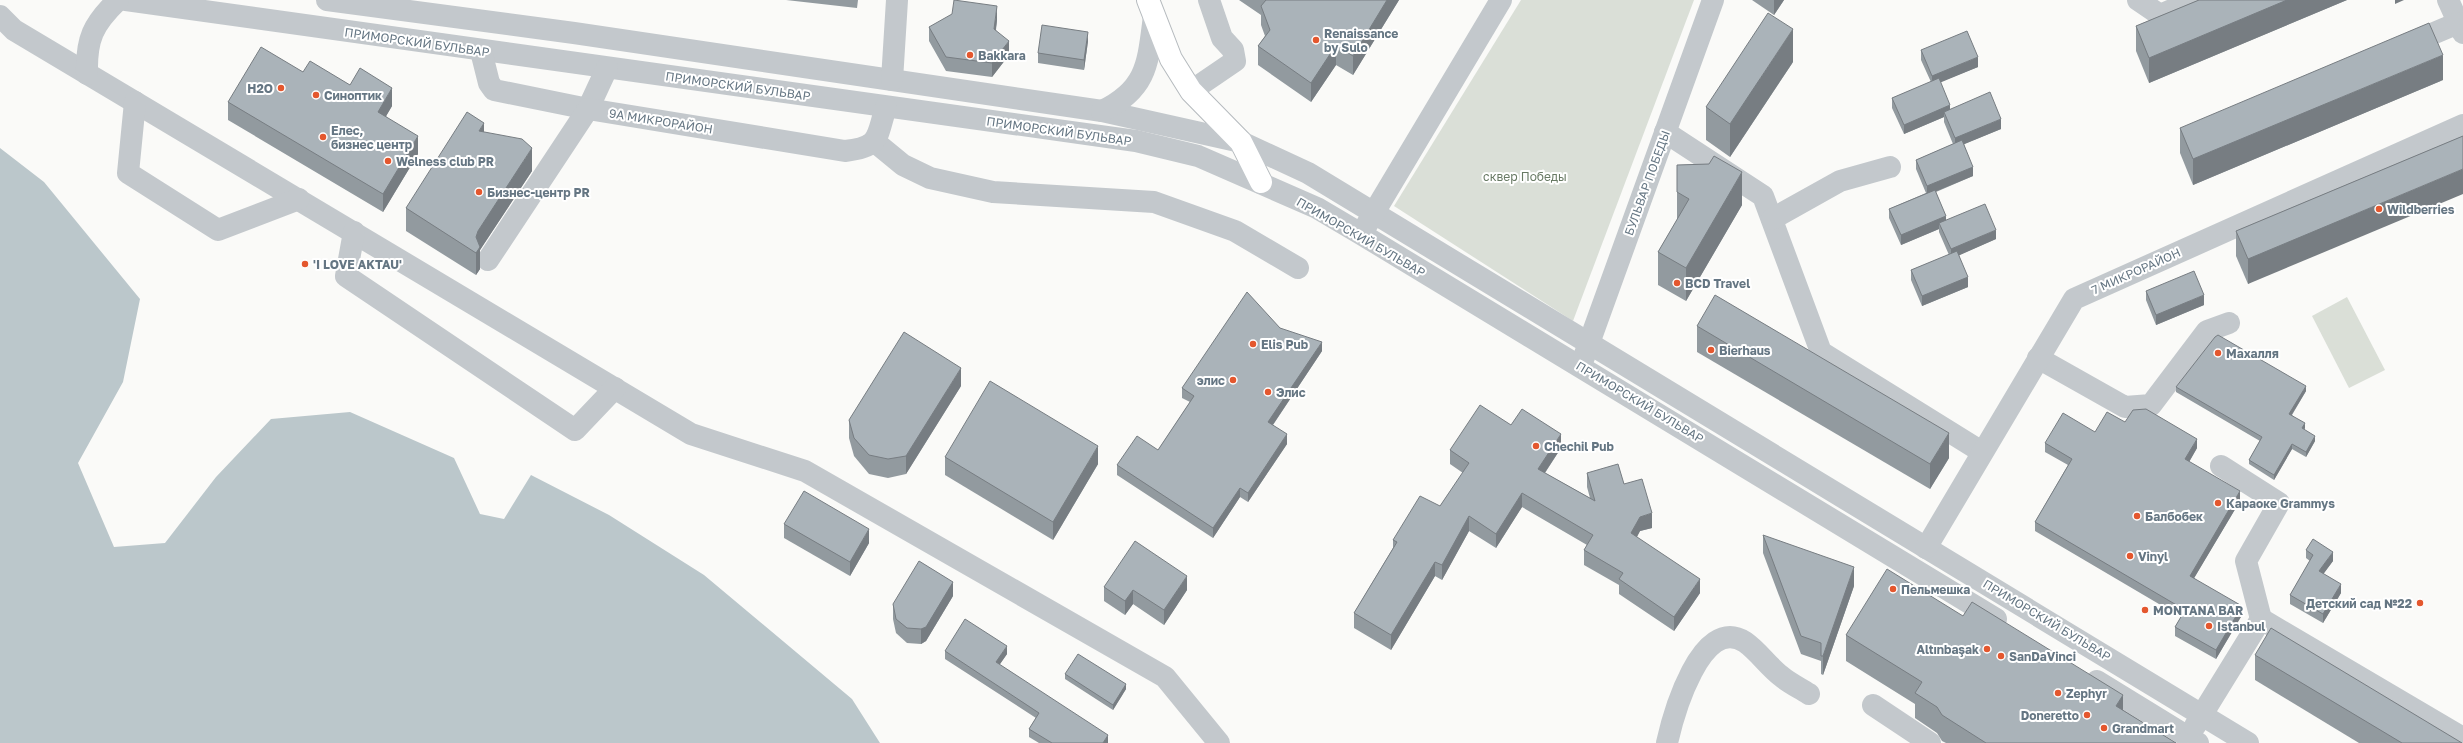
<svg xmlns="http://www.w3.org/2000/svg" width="2463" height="743" font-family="'Golos Text',sans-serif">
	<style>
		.green { fill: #dadfd7 }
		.water { fill: #bbc7cb }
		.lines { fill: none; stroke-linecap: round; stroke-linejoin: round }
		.major-casing { stroke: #b5babe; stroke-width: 24 }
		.minor { stroke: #c3c8cc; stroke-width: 22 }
		.major { stroke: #fff; stroke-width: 22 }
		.wall { fill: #929a9f }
		.shaded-wall { fill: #777d82 }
		.building { fill: #aab3b9; stroke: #777d82 }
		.poi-dot { fill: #e4572e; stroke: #fff; stroke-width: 1.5 }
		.labels { text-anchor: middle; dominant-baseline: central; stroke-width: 4; stroke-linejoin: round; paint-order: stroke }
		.poi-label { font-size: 12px; font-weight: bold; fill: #657683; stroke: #fff; text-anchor: start }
		.street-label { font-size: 12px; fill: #657683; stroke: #fff }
		.park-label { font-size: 12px; fill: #687a64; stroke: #fff }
	</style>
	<rect width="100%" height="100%" fill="#fafaf8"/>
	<g class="green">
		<polygon points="1521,0 1694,0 1573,321 1394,206"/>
		<polygon points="2347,297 2385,370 2349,388 2312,316"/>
	</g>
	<polygon class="water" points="0,148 44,182 140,299 123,382 78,463 114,547 165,543 216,477 271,419 350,412 454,458 480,514 504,519 531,475 609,515 704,575 852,699 880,743 0,743"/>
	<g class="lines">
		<defs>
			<polyline id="major" points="1148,0 1171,59 1191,91 1241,142 1261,182"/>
		</defs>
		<use href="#major" class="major-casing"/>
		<g class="minor">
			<polyline points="126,0 1136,141 1198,156 1317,208 1361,234 1996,619"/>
			<polyline points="327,0 574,33 1102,111 1241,142 1308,173 2248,743"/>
			<polyline points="2138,0 2160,15 2195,0"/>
			<polyline points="2448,0 2463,33"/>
			<polyline points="0,16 14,30 691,434 805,471 1165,677 1219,743"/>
			<polyline points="2406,45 2458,23"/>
			<polyline points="481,51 489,83 494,90 588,109 607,68"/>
			<path d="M87 74C86 39 93 24 118 0"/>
			<polyline points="892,80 897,0"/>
			<polyline points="1191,91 1235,61 1233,50 1222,38 1209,0"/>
			<polyline points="135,102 128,173 218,230 299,199"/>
			<path d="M1102 111C1148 89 1148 62 1154 16"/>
			<polyline points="1665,132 1763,196 1821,352 1982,452"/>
			<polyline points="875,142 903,165 930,178 993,192 1154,202 1235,231 1298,268"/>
			<polyline points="1772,219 1840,181 1890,167"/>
			<polyline points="1366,226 1501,0"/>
			<polyline points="354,232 346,276 575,430 615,388"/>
			<path d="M488 260 588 109 845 151C881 147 876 138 886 107"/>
			<polyline points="1584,357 1713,0"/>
			<polyline points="2038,358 2125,407 2151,405 2207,331 2229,323"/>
			<polyline points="2221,466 2279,503 2246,561 2261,619"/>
			<polyline points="1926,548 2074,299 2463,125"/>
			<polyline points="2097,681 2198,743"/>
			<polyline points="1873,705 1930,743"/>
			<polyline points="2195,726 2261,619 2463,738"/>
			<path d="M1667 743C1673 716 1701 614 1745 642 1758 651 1768 666 1781 676 1789 683 1800 688 1809 694"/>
		</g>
		<use href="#major" class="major"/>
	</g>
	<g class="wall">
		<polygon points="786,0 858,0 857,8"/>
		<polygon points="1239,0 1399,0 1353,75 1336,65 1311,102 1258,65 1258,46 1265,36 1261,25 1261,15"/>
		<polygon points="1752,0 1784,0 1774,15"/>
		<polygon points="2199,0 2347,0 2149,83 2136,51 2136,26"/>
		<polygon points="997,20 996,30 1009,55 992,77 946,71 929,41 929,27"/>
		<polygon points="1088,41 1084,70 1038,63 1038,53"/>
		<polygon points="1921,50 1978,67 1940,82 1950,109 2001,129 1964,144 1973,176 1936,192 1946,220 1996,239 1959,255 1968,287 1922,306 1911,280 1911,270 1949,255 1939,232 1939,229 1901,245 1889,218 1889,209 1926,193 1916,169 1916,160 1953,144 1944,122 1944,117 1904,134 1892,108 1892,98 1931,82 1921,60"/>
		<polygon points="1793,62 1730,157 1706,140 1706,107"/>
		<polygon points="303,72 350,85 392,106 386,116 418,154 383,212 228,120 228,102"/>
		<polygon points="2443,80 2193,185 2180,153 2180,128"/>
		<polygon points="484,132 532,171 480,250 480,269 476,275 406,231 406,208"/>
		<polygon points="2463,136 2248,284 2236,256 2236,231"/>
		<polygon points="1709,164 1742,205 1686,301 1658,285 1658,252 1677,220 1677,165"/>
		<polygon points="2146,291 2204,305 2156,325 2146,300"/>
		<polygon points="1697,326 1949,458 1930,489 1697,352"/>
		<polygon points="1280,328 1322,351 1273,425 1287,444 1248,502 1240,497 1213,538 1117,475 1117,465 1158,450 1190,402 1182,398 1182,388"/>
		<polygon points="961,386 906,474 888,478 869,474 854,456 849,438 849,420"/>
		<polygon points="2176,387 2306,391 2292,415 2305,428 2304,430 2315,441 2306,457 2292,449 2274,480 2249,464 2249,460 2260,441 2176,392"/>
		<polygon points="2125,422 2197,448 2189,462 2240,501 2194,578 2242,615 2216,659 2175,636 2175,627 2181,617 2035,531 2035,522 2068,465 2045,452 2045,443 2095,432"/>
		<polygon points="1511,425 1561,448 1545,473 1590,498 1587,487 1587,473 1624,484 1652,528 1640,531 1637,537 1700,593 1674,631 1619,594 1619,585 1584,565 1584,550 1587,545 1522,507 1496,548 1469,531 1442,580 1435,576 1391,650 1354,628 1354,613 1393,548 1393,540 1440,506 1463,473 1450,464 1450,450"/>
		<polygon points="945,457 1098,464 1053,540 945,475"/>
		<polygon points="784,524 869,543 850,576 784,538"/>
		<polygon points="1763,535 1854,586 1823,675 1821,674 1821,661 1801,654 1763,553"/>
		<polygon points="2306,550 2333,561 2323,574 2341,593 2323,623 2290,604 2290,595 2310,561 2306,558"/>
		<polygon points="1104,587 1187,590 1164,625 1133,604 1125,615 1104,601"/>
		<polygon points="953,596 926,641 921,644 907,643 896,633 893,619 893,604"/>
		<polygon points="1963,616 2123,710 2176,743 1946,743 1942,741 1937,733 1915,718 1915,704 1846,661 1846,635"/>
		<polygon points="945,651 1007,654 999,665 1108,743 1039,743 1029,737 1029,729 1036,718 945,659"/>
		<polygon points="2255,655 2462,743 2359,743 2255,680"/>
		<polygon points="1065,674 1126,689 1113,710 1065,679"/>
	</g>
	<g class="shaded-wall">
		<polygon points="1387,0 1399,0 1353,75 1353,56"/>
		<polygon points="1774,0 1784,0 1774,15"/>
		<polygon points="2287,0 2347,0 2149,83 2149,58"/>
		<polygon points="2395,0 2404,0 2395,4"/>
		<polygon points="997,6 997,20 994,43 994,29"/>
		<polygon points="1793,29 1793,62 1730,157 1730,124"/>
		<polygon points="1088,32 1088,41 1084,70 1084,60"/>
		<polygon points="1009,41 1009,55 992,77 992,63"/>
		<polygon points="1336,45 1336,65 1311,102 1311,83"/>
		<polygon points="2443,55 2443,80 2193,185 2193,159"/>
		<polygon points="1978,57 1978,67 1932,86 1932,76"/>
		<polygon points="392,88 392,106 378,130 378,112"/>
		<polygon points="1950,105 1950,115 1944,112 1944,117 1904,134 1904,125"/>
		<polygon points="2001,119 2001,129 1955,148 1955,138"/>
		<polygon points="484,123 484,146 479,131"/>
		<polygon points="418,136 418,154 383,212 383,194"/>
		<polygon points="532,148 532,171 480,250 480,269 476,275 476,237 478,231"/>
		<polygon points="1973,167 1973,176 1927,195 1927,186"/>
		<polygon points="2463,169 2463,194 2248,284 2248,259"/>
		<polygon points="1742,172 1742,205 1686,301 1686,268"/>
		<polygon points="1946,216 1946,226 1939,223 1939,229 1901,245 1901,235"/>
		<polygon points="1996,230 1996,239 1951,259 1951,249"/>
		<polygon points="1968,277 1968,287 1922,306 1922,296"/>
		<polygon points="2204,295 2204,305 2156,325 2156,315"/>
		<polygon points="1322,342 1322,351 1268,432 1268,422"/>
		<polygon points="961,368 961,386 906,474 906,456"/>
		<polygon points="2306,386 2306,391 2289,419 2289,414"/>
		<polygon points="2305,423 2305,428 2302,433 2302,428"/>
		<polygon points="1949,433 1949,458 1930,489 1930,464"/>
		<polygon points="1287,434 1287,444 1248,502 1248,493"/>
		<polygon points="1561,434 1561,448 1538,483 1538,469"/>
		<polygon points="2315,436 2315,441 2306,457 2306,452"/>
		<polygon points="2197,439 2197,448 2185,469 2185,459"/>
		<polygon points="2292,444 2292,449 2274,480 2274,475"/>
		<polygon points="1098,446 1098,464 1053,540 1053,522"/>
		<polygon points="1240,488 1240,497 1213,538 1213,528"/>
		<polygon points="2240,491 2240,501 2190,585 2190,576"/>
		<polygon points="1522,493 1522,507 1496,548 1496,534"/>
		<polygon points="1652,513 1652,528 1640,531 1631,547 1631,533 1640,517"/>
		<polygon points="1469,516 1469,531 1442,580 1442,565"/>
		<polygon points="869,529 869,543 850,576 850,562"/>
		<polygon points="2333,552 2333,561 2319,580 2319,571"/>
		<polygon points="1435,562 1435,576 1391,650 1391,635"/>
		<polygon points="1854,567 1854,586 1823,675 1823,656"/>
		<polygon points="1187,576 1187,590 1164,625 1164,610"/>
		<polygon points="1700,579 1700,593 1674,631 1674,617"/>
		<polygon points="953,582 953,596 926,641 921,644 921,629"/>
		<polygon points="2341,584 2341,593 2323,623 2323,614"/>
		<polygon points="1133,590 1133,604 1125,615 1125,601"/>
		<polygon points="2242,606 2242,615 2216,659 2216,650"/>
		<polygon points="1007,646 1007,654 996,670 996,662"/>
		<polygon points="1126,684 1126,689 1113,710 1113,705"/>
		<polygon points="2123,695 2123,721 2116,706"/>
		<polygon points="1108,735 1108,743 1103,743"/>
	</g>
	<g class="building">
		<polygon points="954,0 997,6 994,29 1009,41 992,63 946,57 929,27 952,14"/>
		<polygon points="1266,0 1387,0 1353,56 1336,45 1311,83 1258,46 1270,30 1261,6"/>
		<polygon points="2199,0 2287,0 2149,58 2136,26"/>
		<polygon points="1768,13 1793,29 1730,124 1706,107"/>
		<polygon points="2429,23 2443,55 2193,159 2180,128"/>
		<polygon points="1042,25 1088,32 1084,60 1038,53"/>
		<polygon points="1967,31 1978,57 1932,76 1921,50"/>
		<polygon points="261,47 303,72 310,61 350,85 360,68 392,88 378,112 418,136 383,194 228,102"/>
		<polygon points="1939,78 1950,105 1904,125 1892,98"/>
		<polygon points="1990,92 2001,119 1955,138 1944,112"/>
		<polygon points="467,112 484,123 479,131 522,139 532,148 478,231 476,237 480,247 476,253 406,208"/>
		<polygon points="2463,136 2463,169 2248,259 2236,231"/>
		<polygon points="1962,140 1973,167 1927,186 1916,160"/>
		<polygon points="1714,156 1742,172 1686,268 1658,252 1689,199 1677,192 1677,165 1709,164"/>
		<polygon points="1935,190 1946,216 1901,235 1889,209"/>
		<polygon points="1985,204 1996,230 1951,249 1939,223"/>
		<polygon points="1957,251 1968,277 1922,296 1911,270"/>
		<polygon points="2194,271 2204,295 2156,315 2146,291"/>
		<polygon points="1247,292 1280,328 1322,342 1268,422 1287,434 1248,493 1240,488 1213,528 1117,465 1137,436 1158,450 1194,396 1182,388"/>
		<polygon points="1715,295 1949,433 1930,464 1697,326"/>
		<polygon points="904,332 961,368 906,456 888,459 869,455 854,438 849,420"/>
		<polygon points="2218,335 2306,386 2289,414 2305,423 2302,428 2315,436 2306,452 2292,444 2274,475 2249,460 2262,437 2176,387 2215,337"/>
		<polygon points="990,381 1098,446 1053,522 945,457"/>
		<polygon points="1480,405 1511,425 1522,409 1561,434 1538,469 1595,501 1587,473 1618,464 1624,484 1642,479 1652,513 1640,517 1631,533 1700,579 1674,617 1619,579 1623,573 1584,550 1593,535 1522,493 1496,534 1469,516 1442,565 1435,562 1391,635 1354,613 1397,542 1393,540 1420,496 1440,506 1469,463 1450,450"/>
		<polygon points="2146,409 2197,439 2185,459 2240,491 2190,576 2242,606 2216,650 2175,627 2185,610 2035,522 2072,459 2045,443 2063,413 2095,432 2107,412 2125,422 2133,410"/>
		<polygon points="804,491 869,529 850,562 784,524"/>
		<polygon points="1763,535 1854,567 1823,656 1821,656 1821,643 1801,636"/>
		<polygon points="2313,539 2333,552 2319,571 2341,584 2323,614 2290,595 2313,555 2306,550"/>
		<polygon points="1135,541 1187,576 1164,610 1133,590 1125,601 1104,587"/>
		<polygon points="919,561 953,582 926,627 921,629 907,628 896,619 893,604"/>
		<polygon points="1887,569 1963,616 1972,602 2123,695 2116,706 2176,743 1986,743 1942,715 1937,707 1915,693 1922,682 1846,635"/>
		<polygon points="965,619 1007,646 996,662 1108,735 1103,743 1052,743 1029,729 1039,713 945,651"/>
		<polygon points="2271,628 2462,743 2402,743 2255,655"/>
		<polygon points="1078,654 1126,684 1113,705 1065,674"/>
	</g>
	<g class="poi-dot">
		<circle cx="1316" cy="40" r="4"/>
		<circle cx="970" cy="55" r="4"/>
		<circle cx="281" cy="88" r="4"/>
		<circle cx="316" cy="95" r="4"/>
		<circle cx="323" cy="137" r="4"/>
		<circle cx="388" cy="161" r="4"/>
		<circle cx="479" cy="192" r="4"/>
		<circle cx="2379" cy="209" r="4"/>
		<circle cx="305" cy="264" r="4"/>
		<circle cx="1677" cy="283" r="4"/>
		<circle cx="1253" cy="344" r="4"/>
		<circle cx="1711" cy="350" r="4"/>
		<circle cx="2218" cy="353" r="4"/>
		<circle cx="1233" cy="380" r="4"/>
		<circle cx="1268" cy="392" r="4"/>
		<circle cx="1536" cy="446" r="4"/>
		<circle cx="2218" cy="503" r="4"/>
		<circle cx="2137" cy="516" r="4"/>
		<circle cx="2130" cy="556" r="4"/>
		<circle cx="1893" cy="589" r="4"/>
		<circle cx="2420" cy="603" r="4"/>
		<circle cx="2145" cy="610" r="4"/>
		<circle cx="2209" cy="626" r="4"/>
		<circle cx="1987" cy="649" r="4"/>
		<circle cx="2001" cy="656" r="4"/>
		<circle cx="2058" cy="693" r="4"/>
		<circle cx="2087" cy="715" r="4"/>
		<circle cx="2104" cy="728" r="4"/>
	</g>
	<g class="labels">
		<g class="poi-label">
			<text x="1324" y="33">Renaissance<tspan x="1324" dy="14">by Sulo</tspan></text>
			<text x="978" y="55">Bakkara</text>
			<text x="273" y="88" text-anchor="end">H2O</text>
			<text x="324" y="95">Синоптик</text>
			<text x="331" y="130">Елес,<tspan x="331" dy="14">бизнес центр</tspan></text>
			<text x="396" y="161">Welness club PR</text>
			<text x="487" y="192">Бизнес-центр PR</text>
			<text x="2387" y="209">Wildberries</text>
			<text x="313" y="264">'I LOVE AKTAU'</text>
			<text x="1685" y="283">BCD Travel</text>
			<text x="1261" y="344">Elis Pub</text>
			<text x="1719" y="350">Bierhaus</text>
			<text x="2226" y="353">Махалля</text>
			<text x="1225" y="380" text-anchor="end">элис</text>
			<text x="1276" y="392">Элис</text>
			<text x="1544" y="446">Chechil Pub</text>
			<text x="2226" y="503">Караоке Grammys</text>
			<text x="2145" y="516">Балбобек</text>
			<text x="2138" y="556">Vinyl</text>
			<text x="1901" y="589">Пельмешка</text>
			<text x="2412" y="603" text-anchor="end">Детский сад №22</text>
			<text x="2153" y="610">MONTANA BAR</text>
			<text x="2217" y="626">Istanbul</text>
			<text x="1979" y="649" text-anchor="end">Altınbaşak</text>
			<text x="2009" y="656">SanDaVinci</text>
			<text x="2066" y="693">Zephyr</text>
			<text x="2079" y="715" text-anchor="end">Doneretto</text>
			<text x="2112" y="728">Grandmart</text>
		</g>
		<g class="street-label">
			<text transform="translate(417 42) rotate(8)">ПРИМОРСКИЙ БУЛЬВАР</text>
			<text transform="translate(738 86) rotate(8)">ПРИМОРСКИЙ БУЛЬВАР</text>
			<text transform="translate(661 121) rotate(9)">9А МИКРОРАЙОН</text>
			<text transform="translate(1059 131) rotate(8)">ПРИМОРСКИЙ БУЛЬВАР</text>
			<text transform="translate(1647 183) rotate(-70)">БУЛЬВАР ПОБЕДЫ</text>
			<text transform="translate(1361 237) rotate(30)">ПРИМОРСКИЙ БУЛЬВАР</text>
			<text transform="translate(2136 271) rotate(-24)">7 МИКРОРАЙОН</text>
			<text transform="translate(1640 402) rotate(31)">ПРИМОРСКИЙ БУЛЬВАР</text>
			<text transform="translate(2047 620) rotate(31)">ПРИМОРСКИЙ БУЛЬВАР</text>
		</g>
		<g class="park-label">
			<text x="1525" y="176">сквер Победы</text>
		</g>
	</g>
</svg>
